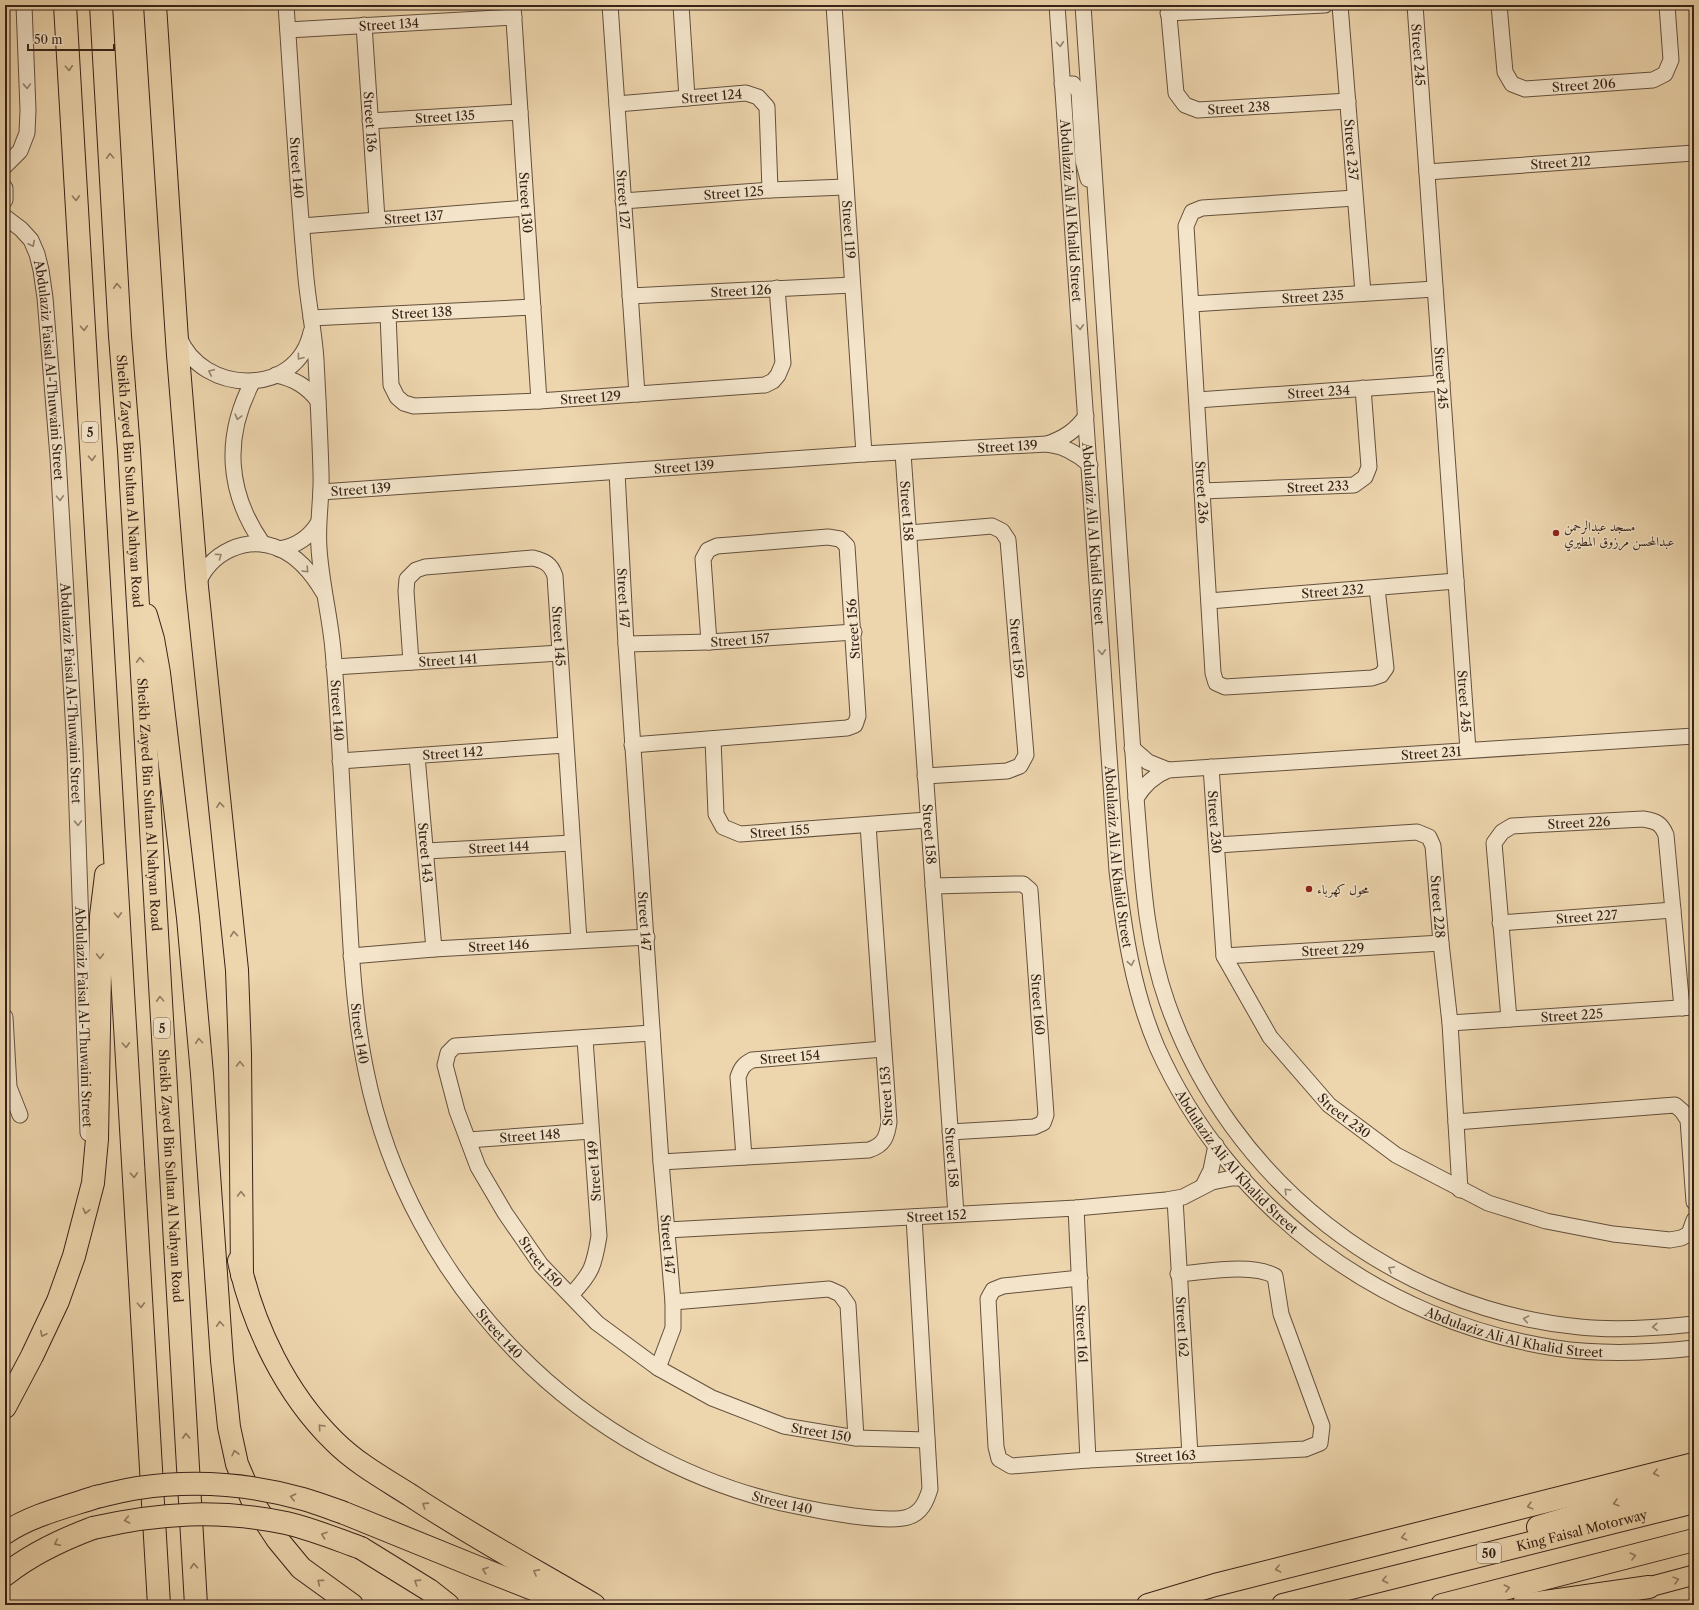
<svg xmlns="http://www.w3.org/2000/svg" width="1699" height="1610" font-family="'Libre Caslon Text',Amiri,serif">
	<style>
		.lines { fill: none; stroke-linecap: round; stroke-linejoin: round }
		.minor-casing { stroke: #64503d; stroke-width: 17 }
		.major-casing { stroke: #372318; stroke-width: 21 }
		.highway-casing { stroke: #372318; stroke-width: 24 }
		.minor { stroke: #f3e4ca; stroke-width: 15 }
		.major { stroke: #edd5ad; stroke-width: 19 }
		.highway { stroke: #edd5ad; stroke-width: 22 }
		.highway-bridge-casing { stroke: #372318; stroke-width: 24; stroke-linecap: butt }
		.highway-bridge { stroke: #edd5ad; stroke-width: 22 }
		.oneway { stroke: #958471 }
		.oneway2 { stroke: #927c62 }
		.poi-dot { fill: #8f2418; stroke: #f3e4ca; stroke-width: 1.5 }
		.labels { text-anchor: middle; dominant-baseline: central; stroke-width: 3; stroke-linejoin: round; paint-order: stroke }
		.shield { fill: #f3e4ca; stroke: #6f5d4d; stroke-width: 1 }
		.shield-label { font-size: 12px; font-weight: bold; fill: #372318 }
		.street-label { font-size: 13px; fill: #372318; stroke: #f3e4ca }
		.poi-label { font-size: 13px; fill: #372318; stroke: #f3e4ca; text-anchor: start }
	</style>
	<rect width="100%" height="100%" fill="#edd5ad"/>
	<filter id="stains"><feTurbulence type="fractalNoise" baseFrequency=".005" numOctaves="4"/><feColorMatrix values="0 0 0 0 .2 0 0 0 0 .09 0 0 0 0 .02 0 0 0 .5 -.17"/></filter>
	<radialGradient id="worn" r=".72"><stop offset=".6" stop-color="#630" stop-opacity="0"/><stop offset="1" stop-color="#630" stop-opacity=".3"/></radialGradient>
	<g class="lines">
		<defs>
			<g id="minor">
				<path id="s1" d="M286 5C292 92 297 180 305 267 307 298 314 329 316 360 318 398 320 436 321 473 322 498 317 523 319 548 321 582 330 616 333 650 340 731 343 813 348 894 351 953 354 1013 366 1071 409 1285 581 1462 796 1506 819 1511 888 1524 908 1517 921 1513 926 1502 930 1489L914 1217"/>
				<path id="s2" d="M513 5 539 401"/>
				<path id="s3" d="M610 5 637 394"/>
				<polyline points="681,5 687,98"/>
				<path id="s4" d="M834 5 864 454"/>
				<path id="s5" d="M1057 5 1117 871C1124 931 1133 991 1157 1047 1229 1208 1381 1321 1555 1348 1601 1355 1648 1353 1694 1348"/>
				<path d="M1083 5 1136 798C1142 867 1144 937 1167 1002 1229 1180 1393 1309 1580 1327 1617 1331 1657 1328 1694 1324"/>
				<path id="s6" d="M1168 5 1176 93 1185 105 1198 110 1348 101"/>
				<path id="s7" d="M1340 5 1363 293"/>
				<path id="s8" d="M1415 5 1468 750"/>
				<path id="s9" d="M1499 5 1505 72 1512 84 1525 89 1653 80 1665 74 1671 60 1667 5"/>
				<polyline points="1168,13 1325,5"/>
				<path id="s10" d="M364 25 377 219"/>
				<path id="s11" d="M288 30 514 17"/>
				<polyline points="1062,84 1073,84 1079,92 1083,160 1088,179"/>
				<path id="s12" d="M617 104 746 93 758 97 767 107 770 190"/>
				<path id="s13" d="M370 121 520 112"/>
				<polyline points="5,166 20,151 27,133 28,110 24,5"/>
				<path id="s14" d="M1427 172 1694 153"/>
				<polyline points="5,188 5,200"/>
				<path id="s15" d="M1355 198 1202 208 1192 212 1186 226 1213 673 1216 683 1225 687 1372 678 1381 675 1386 668 1377 588"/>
				<path id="s16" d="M623 201 770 190 845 187"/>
				<path id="s17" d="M5 217 21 229 31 240 37 254 41 270 45 298 58 457 75 750 88 1133"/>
				<path id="s18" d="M302 226 526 208"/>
				<path id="s19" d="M630 296 852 285"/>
				<path id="s20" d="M1191 304 1435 289"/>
				<path id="s21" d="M388 315 391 385 397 397 404 403 414 406 539 401 765 385 773 381 778 375 783 363 777 288"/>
				<path id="s22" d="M311 318 533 307"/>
				<path d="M179 337C202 395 297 398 311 332"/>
				<path d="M276 375C294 379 307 386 318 401"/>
				<path d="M253 381C223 437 227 493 263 544"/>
				<path id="s23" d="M1197 400 1442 383"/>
				<path d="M1047 444C1065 438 1076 430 1086 416"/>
				<path id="s24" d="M903 453 956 1214"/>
				<path id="s25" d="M617 472 626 644 661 1162 673 1302V1328L658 1368"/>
				<path id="s26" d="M1202 491 1354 485 1365 477 1369 467 1363 388"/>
				<path id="s27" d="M321 492 864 454 1047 444C1064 446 1077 453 1090 465"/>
				<path id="s28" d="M909 533 992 526 1002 531 1008 540 1026 755 1020 766 1007 771 925 776"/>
				<path d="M279 549C297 546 309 538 318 523"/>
				<path d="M197 586C209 553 246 534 280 549 298 557 313 575 323 592"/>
				<path id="s29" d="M1209 601 1456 581"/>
				<path id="s30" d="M626 644 709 642 854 632"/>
				<path id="s31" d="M411 662 406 591 407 579 416 570 425 567 533 558C545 561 551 564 555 576L579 940"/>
				<path id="s32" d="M334 667 560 653"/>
				<path id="s33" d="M713 739 716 814 723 827 740 834 927 820"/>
				<polyline points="632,745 847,728 855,725 858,716 847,546 840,539 828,537 717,546 708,550 703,559 709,642"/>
				<polyline points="1132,748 1148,762 1168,770"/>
				<path id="s34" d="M417 756 434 949"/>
				<path id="s35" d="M340 761 565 745"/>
				<path id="s36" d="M1211 767 1224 956 1270 1037 1329 1105 1396 1155 1488 1203 1546 1221 1613 1234 1670 1240 1681 1238 1689 1234 1694 1220"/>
				<path id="s37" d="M1136 798C1144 785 1153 776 1168 770L1694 736"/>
				<path id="s38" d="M1217 845 1417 832 1429 837 1433 846 1441 943 1450 1023 1460 1190"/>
				<path id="s39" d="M426 851 572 843"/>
				<path id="s40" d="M933 886 1014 884H1023L1030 890 1046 1115 1043 1123 1034 1127 950 1132"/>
				<path id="s41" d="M1500 923 1673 910"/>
				<path id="s42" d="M351 956 434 949 647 937"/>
				<path id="s43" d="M1224 956 1441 943"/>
				<polyline points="5,1017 9,1087 20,1115"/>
				<path id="s44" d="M1509 1019 1494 843 1502 832 1512 826 1643 819C1656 821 1661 823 1666 835L1682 1008"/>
				<path id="s45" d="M1450 1023 1694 1007"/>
				<path id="s46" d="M652 1033 455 1046 448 1053 445 1065 457 1111 478 1167 505 1213 541 1265 597 1323 658 1368 712 1398 784 1426 856 1438 927 1440"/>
				<polyline points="1456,1122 1675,1105 1682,1111 1688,1120 1694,1202"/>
				<path id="s47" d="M468 1140 591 1131"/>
				<path id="s48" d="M744 1157 738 1077C741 1068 744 1064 752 1060L883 1049"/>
				<path d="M661 1162 869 1150C884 1145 887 1137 889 1122L868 825"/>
				<polyline points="1203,1186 1211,1170 1216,1145"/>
				<path id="s49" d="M1175 1199 1190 1455"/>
				<path id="s50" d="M1076 1208 1088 1460"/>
				<path id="s51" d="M667 1230 1076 1208 1166 1200 1183 1197 1212 1182 1232 1178H1243"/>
				<path id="s52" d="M1080 1278 1003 1286 993 1290 988 1299 996 1447 999 1459 1011 1466 1088 1460 1305 1449 1320 1443 1322 1426 1281 1314 1275 1276C1251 1263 1206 1272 1178 1274"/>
				<path d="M571 1295C592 1273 594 1266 599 1236L585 1039"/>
				<polyline points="673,1302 829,1289 840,1294 848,1305 856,1438"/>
			</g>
			<polyline id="major" points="1634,1591 1694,1575"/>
			<g id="highway">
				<polyline points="65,5 159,1605"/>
				<path id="s53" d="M101 5 120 336 129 450 196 1605"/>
				<polyline points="155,5 178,355 197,587 237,970 240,1054 242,1275"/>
				<polyline points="146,615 153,639 159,673 188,918 202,1074 222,1360 229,1427 237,1464 254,1504 277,1539 301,1568 352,1605"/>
				<path d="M239 1261C253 1326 286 1394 334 1441 356 1463 383 1478 410 1495 470 1535 533 1569 594 1605"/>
				<polyline points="5,1407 32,1356 58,1301 74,1256 93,1183 97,1139 101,916 106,875"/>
				<polyline points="344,1513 477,1567 561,1600"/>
				<polyline points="1538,1527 1694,1481"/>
				<path d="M5 1533C32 1515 66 1507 96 1497"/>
				<polyline points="361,1548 429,1590 448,1605"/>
				<path d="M5 1575C31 1554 61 1540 93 1528"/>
				<polyline points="1148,1605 1215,1585 1694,1464"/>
				<path id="s54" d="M1283 1605 1694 1502"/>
				<polyline points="1442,1605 1694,1540"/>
				<polyline points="1523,1605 1649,1587"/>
			</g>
		</defs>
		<use href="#minor" class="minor-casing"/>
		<use href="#major" class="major-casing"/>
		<use href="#highway" class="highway-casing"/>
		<use href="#minor" class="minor"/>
		<use href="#major" class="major"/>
		<use href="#highway" class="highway"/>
		<defs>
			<g id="highway-bridge">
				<path d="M96 1497C110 1494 124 1490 138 1488 193 1480 250 1484 303 1499 317 1503 330 1508 344 1513"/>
				<path d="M93 1528C159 1513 218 1509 286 1523 312 1529 336 1539 361 1548"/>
			</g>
		</defs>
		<use href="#highway-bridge" class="highway-bridge-casing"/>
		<use href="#highway-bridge" class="highway-bridge"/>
	</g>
	<defs><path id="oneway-chevron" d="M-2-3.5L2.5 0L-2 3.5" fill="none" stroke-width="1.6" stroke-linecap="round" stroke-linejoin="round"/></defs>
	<g class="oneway">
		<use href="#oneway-chevron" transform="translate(1060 44) rotate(86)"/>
		<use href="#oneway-chevron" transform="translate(27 86) rotate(88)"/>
		<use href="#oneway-chevron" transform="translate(32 244) rotate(63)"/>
		<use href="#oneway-chevron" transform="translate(1080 327) rotate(86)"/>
		<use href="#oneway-chevron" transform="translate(300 357) rotate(127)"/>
		<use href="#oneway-chevron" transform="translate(211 372) rotate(-155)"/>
		<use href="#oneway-chevron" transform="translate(238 417) rotate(105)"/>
		<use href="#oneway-chevron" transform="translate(60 498) rotate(87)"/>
		<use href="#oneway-chevron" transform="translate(219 556) rotate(-36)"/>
		<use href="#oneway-chevron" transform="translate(306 570) rotate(47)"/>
		<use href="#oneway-chevron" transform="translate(1102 652) rotate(86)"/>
		<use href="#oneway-chevron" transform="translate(78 823) rotate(88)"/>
		<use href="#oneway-chevron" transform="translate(1131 963) rotate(79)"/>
		<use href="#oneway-chevron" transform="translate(1287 1191) rotate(-135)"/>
		<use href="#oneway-chevron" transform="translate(1391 1269) rotate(-150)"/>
		<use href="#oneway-chevron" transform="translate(1526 1319) rotate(-168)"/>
		<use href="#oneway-chevron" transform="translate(1655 1327) rotate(176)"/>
	</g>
	<g class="oneway2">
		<use href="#oneway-chevron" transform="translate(69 68) rotate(87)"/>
		<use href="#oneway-chevron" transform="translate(110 156) rotate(-93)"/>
		<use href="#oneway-chevron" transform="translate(76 198) rotate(87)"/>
		<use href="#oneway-chevron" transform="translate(117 286) rotate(-93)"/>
		<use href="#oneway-chevron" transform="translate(84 328) rotate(87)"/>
		<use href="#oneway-chevron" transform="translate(92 458) rotate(87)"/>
		<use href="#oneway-chevron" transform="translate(140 660) rotate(-93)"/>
		<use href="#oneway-chevron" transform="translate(220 805) rotate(-96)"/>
		<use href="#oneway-chevron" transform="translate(118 915) rotate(87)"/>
		<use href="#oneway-chevron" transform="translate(234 934) rotate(-95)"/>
		<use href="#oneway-chevron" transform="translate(100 956) rotate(91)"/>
		<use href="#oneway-chevron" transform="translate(160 999) rotate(-93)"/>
		<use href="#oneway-chevron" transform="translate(199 1041) rotate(-95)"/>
		<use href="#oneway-chevron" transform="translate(126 1045) rotate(87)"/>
		<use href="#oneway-chevron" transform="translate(240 1064) rotate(-91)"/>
		<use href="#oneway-chevron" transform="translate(134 1175) rotate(87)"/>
		<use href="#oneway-chevron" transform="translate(241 1194) rotate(-91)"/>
		<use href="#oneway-chevron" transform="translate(86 1211) rotate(104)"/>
		<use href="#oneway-chevron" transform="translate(141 1305) rotate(87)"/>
		<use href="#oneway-chevron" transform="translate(220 1324) rotate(-94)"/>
		<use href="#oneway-chevron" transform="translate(43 1334) rotate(116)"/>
		<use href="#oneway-chevron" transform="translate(321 1427) rotate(-133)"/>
		<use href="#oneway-chevron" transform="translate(186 1436) rotate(-93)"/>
		<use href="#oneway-chevron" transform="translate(235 1453) rotate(-103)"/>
		<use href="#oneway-chevron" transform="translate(1656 1473) rotate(166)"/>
		<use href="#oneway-chevron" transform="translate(293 1497) rotate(-167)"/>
		<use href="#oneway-chevron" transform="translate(1616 1503) rotate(164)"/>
		<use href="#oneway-chevron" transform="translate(425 1505) rotate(-147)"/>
		<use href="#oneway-chevron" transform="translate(1530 1506) rotate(165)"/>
		<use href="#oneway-chevron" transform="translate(127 1520) rotate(169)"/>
		<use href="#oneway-chevron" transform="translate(324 1535) rotate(-161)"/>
		<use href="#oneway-chevron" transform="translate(1404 1537) rotate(166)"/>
		<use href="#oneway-chevron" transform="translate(57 1543) rotate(154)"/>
		<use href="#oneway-chevron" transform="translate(1633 1556) rotate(-14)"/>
		<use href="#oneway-chevron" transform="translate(194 1566) rotate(-93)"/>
		<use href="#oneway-chevron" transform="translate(1278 1569) rotate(166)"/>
		<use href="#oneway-chevron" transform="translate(485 1570) rotate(-160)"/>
		<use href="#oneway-chevron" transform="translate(536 1572) rotate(-151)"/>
		<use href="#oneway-chevron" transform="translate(1385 1580) rotate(166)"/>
		<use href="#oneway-chevron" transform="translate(1676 1580) rotate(-15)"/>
		<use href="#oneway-chevron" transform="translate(320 1582) rotate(-143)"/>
		<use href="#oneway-chevron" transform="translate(417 1582) rotate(-147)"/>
		<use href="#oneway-chevron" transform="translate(1507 1588) rotate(-14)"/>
	</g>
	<g class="poi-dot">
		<circle cx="1556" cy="533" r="4"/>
		<circle cx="1309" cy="889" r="4"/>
	</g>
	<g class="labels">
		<g class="shield">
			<rect x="82" y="422" width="16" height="20" rx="3"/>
			<rect x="154" y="1018" width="16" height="20" rx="3"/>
			<rect x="1477" y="1543" width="24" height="20" rx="3"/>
		</g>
		<g class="shield-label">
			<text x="90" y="432">5</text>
			<text x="162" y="1028">5</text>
			<text x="1489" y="1553">50</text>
		</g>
		<g class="street-label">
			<text stroke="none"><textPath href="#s11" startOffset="101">Street 134</textPath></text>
			<text stroke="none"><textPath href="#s8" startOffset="50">Street 245</textPath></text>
			<text stroke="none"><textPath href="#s9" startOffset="154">Street 206</textPath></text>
			<text stroke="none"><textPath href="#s12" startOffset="95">Street 124</textPath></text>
			<text stroke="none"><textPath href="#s6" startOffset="158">Street 238</textPath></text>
			<text stroke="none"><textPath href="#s13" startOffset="75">Street 135</textPath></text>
			<text stroke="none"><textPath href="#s10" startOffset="97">Street 136</textPath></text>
			<text stroke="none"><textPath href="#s7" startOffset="145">Street 237</textPath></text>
			<text stroke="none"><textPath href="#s14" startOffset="134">Street 212</textPath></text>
			<text stroke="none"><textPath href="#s1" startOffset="163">Street 140</textPath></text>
			<text stroke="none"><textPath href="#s16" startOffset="111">Street 125</textPath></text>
			<text stroke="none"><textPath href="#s3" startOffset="195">Street 127</textPath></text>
			<text stroke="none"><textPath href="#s2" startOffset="198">Street 130</textPath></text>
			<text stroke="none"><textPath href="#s5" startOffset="206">Abdulaziz Ali Al Khalid Street</textPath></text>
			<text stroke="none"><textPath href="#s18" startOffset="112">Street 137</textPath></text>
			<text stroke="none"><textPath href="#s4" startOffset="225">Street 119</textPath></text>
			<text stroke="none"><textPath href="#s19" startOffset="111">Street 126</textPath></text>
			<text stroke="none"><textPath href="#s20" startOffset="122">Street 235</textPath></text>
			<text stroke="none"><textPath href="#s22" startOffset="111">Street 138</textPath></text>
			<text stroke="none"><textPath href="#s17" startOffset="167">Abdulaziz Faisal Al-Thuwaini Street</textPath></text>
			<text stroke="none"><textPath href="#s8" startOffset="374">Street 245</textPath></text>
			<text stroke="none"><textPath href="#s23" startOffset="122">Street 234</textPath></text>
			<text stroke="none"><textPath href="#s21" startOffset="280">Street 129</textPath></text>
			<text stroke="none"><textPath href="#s27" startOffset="688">Street 139</textPath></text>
			<text stroke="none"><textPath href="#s27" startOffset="364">Street 139</textPath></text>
			<text stroke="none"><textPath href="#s53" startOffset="477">Sheikh Zayed Bin Sultan Al Nahyan Road</textPath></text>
			<text stroke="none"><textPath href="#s26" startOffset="116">Street 233</textPath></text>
			<text stroke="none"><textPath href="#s27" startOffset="40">Street 139</textPath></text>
			<text stroke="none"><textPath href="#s15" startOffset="446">Street 236</textPath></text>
			<text stroke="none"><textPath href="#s24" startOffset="58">Street 158</textPath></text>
			<text stroke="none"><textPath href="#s5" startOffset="530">Abdulaziz Ali Al Khalid Street</textPath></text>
			<text stroke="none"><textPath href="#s29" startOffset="124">Street 232</textPath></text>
			<text stroke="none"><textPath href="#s25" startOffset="126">Street 147</textPath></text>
			<text transform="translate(853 629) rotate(-94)">Street 156</text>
			<text stroke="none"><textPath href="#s31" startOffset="304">Street 145</textPath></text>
			<text stroke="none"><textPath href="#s30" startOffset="114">Street 157</textPath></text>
			<text stroke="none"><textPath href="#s28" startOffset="214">Street 159</textPath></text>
			<text stroke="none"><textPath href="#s32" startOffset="114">Street 141</textPath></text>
			<text stroke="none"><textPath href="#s17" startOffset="491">Abdulaziz Faisal Al-Thuwaini Street</textPath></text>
			<text stroke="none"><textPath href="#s8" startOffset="698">Street 245</textPath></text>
			<text stroke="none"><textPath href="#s1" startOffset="708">Street 140</textPath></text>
			<text stroke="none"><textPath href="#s35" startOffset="113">Street 142</textPath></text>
			<text stroke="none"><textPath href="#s37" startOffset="307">Street 231</textPath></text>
			<text stroke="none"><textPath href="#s53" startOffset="801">Sheikh Zayed Bin Sultan Al Nahyan Road</textPath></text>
			<text stroke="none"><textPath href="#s36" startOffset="55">Street 230</textPath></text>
			<text stroke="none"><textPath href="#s44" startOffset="269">Street 226</textPath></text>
			<text stroke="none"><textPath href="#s33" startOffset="148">Street 155</textPath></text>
			<text stroke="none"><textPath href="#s24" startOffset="382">Street 158</textPath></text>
			<text stroke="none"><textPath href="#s39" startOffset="73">Street 144</textPath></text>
			<text stroke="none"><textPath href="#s34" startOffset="97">Street 143</textPath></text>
			<text stroke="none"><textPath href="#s5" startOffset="854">Abdulaziz Ali Al Khalid Street</textPath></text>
			<text stroke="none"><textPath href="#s38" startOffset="284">Street 228</textPath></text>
			<text stroke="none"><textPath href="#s41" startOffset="87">Street 227</textPath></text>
			<text stroke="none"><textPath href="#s25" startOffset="450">Street 147</textPath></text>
			<text stroke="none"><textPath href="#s42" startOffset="148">Street 146</textPath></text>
			<text stroke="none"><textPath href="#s43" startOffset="109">Street 229</textPath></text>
			<text stroke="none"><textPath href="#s40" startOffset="214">Street 160</textPath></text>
			<text stroke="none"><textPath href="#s45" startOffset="122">Street 225</textPath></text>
			<text stroke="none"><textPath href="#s17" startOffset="815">Abdulaziz Faisal Al-Thuwaini Street</textPath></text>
			<text stroke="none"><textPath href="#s1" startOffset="1032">Street 140</textPath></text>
			<text stroke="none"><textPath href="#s48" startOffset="141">Street 154</textPath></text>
			<text transform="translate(886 1096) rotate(-93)">Street 153</text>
			<text stroke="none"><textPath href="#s36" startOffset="391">Street 230</textPath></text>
			<text stroke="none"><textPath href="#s47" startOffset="62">Street 148</textPath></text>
			<text stroke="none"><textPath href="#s24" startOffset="706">Street 158</textPath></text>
			<text stroke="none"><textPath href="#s5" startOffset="1190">Abdulaziz Ali Al Khalid Street</textPath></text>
			<text transform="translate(594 1171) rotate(-94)">Street 149</text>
			<text stroke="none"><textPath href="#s53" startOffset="1173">Sheikh Zayed Bin Sultan Al Nahyan Road</textPath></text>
			<text stroke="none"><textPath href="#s51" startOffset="270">Street 152</textPath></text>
			<text stroke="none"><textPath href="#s25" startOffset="774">Street 147</textPath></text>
			<text stroke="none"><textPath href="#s46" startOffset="441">Street 150</textPath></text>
			<text stroke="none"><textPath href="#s49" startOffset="128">Street 162</textPath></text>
			<text stroke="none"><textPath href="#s5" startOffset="1526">Abdulaziz Ali Al Khalid Street</textPath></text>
			<text stroke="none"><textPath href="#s1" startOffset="1368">Street 140</textPath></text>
			<text stroke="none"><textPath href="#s50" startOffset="126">Street 161</textPath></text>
			<text stroke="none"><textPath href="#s46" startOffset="777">Street 150</textPath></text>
			<text stroke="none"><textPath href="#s52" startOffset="428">Street 163</textPath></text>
			<text stroke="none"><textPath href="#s1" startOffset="1703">Street 140</textPath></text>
			<text stroke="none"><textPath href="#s54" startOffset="308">King Faisal Motorway</textPath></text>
		</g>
		<g class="poi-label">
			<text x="1564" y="526">مسجد عبدالرحمن<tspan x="1564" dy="15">عبدالمحسن مرزوق المطيري</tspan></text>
			<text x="1317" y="889">محول كهرباء</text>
		</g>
	</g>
	<rect width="1699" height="1610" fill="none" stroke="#edd5ad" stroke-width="20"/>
	<rect x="6" y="6" width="1687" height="1598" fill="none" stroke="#372318" stroke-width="2"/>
	<rect x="10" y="10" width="1679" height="1590" fill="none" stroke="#372318"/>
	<path d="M28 44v6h86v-6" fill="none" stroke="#372318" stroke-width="2"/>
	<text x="34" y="44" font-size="12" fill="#372318" stroke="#f3e4ca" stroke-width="3" paint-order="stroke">50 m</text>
	<rect width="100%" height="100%" filter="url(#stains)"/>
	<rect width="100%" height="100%" fill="url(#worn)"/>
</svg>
